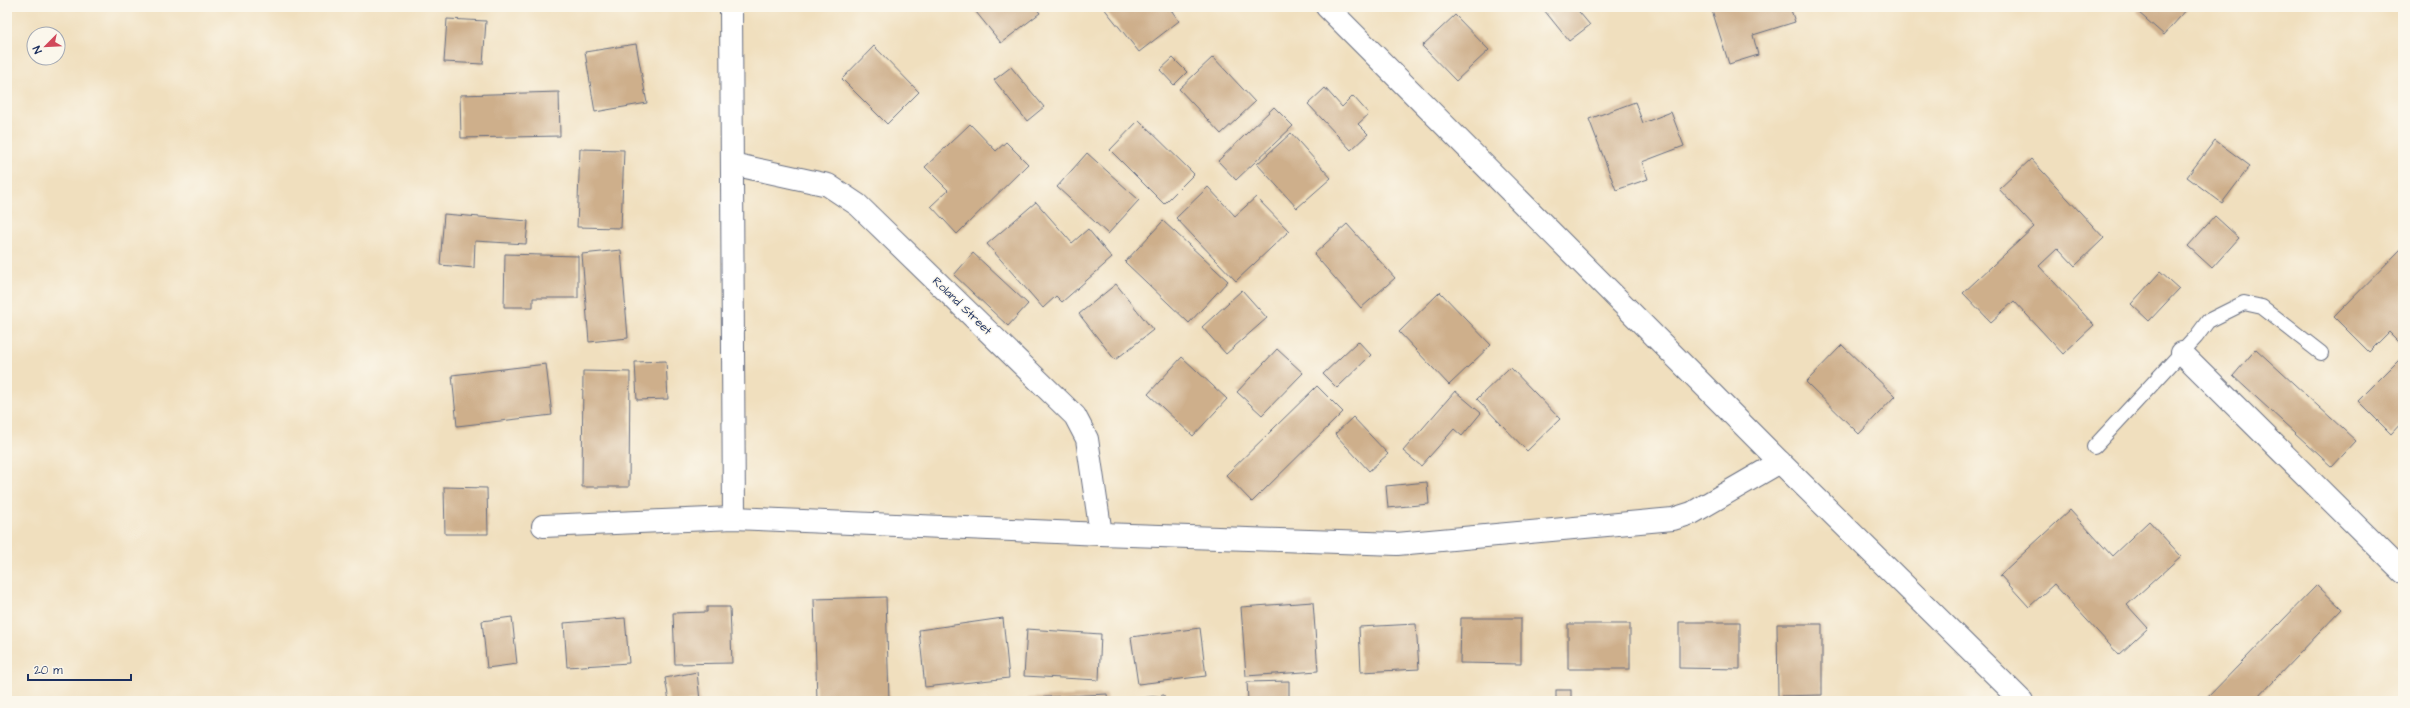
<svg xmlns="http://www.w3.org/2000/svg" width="2410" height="708" font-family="'Architects Daughter',sans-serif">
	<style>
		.building { fill: #ceaf8b }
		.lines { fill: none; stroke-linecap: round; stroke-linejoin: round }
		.service-casing { stroke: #666d80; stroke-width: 16 }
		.minor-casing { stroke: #666d80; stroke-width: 24 }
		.service { stroke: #fff; stroke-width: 14 }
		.minor { stroke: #fff; stroke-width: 22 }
		.labels { text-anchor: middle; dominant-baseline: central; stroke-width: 3; stroke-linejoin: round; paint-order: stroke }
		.street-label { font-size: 12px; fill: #1b2f5e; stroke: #fbf7ec }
	</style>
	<rect width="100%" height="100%" fill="#fbf7ec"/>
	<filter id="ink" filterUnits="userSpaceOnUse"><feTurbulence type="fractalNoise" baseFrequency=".025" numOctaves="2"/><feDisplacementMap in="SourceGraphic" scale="8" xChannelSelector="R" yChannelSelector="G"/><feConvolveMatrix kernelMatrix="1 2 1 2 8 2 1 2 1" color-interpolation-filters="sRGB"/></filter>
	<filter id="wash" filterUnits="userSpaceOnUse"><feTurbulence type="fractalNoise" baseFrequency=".012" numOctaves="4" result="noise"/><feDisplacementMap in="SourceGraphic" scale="16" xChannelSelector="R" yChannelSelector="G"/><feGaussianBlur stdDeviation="0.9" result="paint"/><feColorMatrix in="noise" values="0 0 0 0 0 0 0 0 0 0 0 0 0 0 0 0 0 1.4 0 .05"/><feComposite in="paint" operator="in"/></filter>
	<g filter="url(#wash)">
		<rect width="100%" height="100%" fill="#f0dfbe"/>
		<g id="blocks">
			<g class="building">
				<polygon points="972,7 1035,7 1040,13 1001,43"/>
				<polygon points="1103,7 1169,7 1179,21 1139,52"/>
				<polygon points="1548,7 1575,7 1590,25 1569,41 1544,10"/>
				<polygon points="1711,7 1790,7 1795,22 1753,35 1758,55 1729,64"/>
				<polygon points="2142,7 2189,7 2164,35 2138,12"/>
				<polygon points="1455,15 1489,50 1456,81 1422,46"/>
				<polygon points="447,19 486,21 483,64 444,62"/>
				<polygon points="636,44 647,103 595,112 585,52"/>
				<polygon points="874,46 919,92 887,124 842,79"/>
				<polygon points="1213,57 1255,102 1221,134 1179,89"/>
				<polygon points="1173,58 1187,72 1174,85 1160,70"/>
				<polygon points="1011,67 1044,107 1027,121 994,80"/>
				<polygon points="1325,88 1342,107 1353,96 1369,114 1358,124 1368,134 1351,150 1308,104"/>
				<polygon points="559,92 560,136 461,138 460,95"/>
				<polygon points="1635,102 1643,123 1671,112 1684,146 1642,162 1648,179 1616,190 1589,119"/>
				<polygon points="1274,107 1293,126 1236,180 1218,161"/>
				<polygon points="1139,120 1194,174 1164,204 1110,150"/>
				<polygon points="970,124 996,151 1006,142 1028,164 957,234 931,206 948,190 925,167"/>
				<polygon points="1291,133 1331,178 1297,208 1257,164"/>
				<polygon points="2215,140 2250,166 2222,203 2187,177"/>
				<polygon points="580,149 624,150 621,228 577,227"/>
				<polygon points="1087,153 1139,200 1108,234 1057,187"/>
				<polygon points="2031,159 2104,238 2075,266 2058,248 2039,266 2094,325 2063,354 2014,301 1991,322 1963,293 2034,227 1999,189"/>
				<polygon points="1208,187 1235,216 1256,197 1289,231 1236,281 1176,218"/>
				<polygon points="1036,202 1072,243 1088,229 1112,258 1062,302 1056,296 1043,308 987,244"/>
				<polygon points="444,214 528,221 526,244 475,241 474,268 440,265"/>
				<polygon points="2215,216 2239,238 2212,268 2188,246"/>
				<polygon points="1163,221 1228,281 1189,323 1125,262"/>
				<polygon points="1347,224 1395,278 1361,308 1314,254"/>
				<polygon points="2403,247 2403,346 2389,332 2369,352 2334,317"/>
				<polygon points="621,250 628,338 589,342 582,254"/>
				<polygon points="973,253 1028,304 1008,326 954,275"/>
				<polygon points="505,254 578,256 578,298 533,298 533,307 504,307"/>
				<polygon points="2160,272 2179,289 2149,321 2131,304"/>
				<polygon points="1116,284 1153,330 1115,360 1079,314"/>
				<polygon points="1242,290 1267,318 1226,354 1202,327"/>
				<polygon points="1440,292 1491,345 1449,385 1399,332"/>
				<polygon points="1358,341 1371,355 1337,388 1323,374"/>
				<polygon points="1842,345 1895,396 1859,434 1806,382"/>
				<polygon points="1277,349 1303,373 1262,415 1237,392"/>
				<polygon points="2256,349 2356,441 2332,467 2233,376"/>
				<polygon points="2403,356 2403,421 2391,434 2358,401"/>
				<polygon points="1182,357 1227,399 1193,436 1148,394"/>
				<polygon points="666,361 668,399 637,400 635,362"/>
				<polygon points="546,364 552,415 457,426 452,375"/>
				<polygon points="1510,367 1560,419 1527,451 1477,399"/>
				<polygon points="583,371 630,372 629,487 582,487"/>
				<polygon points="1317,386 1343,412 1252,502 1226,475"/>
				<polygon points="1455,391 1481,413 1462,436 1454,429 1421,466 1403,451"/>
				<polygon points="1353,417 1388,454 1369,471 1335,434"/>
				<polygon points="1427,482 1429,504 1388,508 1386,486"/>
				<polygon points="444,487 487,488 488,534 445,534"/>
				<polygon points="2070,510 2112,556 2149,521 2181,556 2127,605 2148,628 2119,655 2054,584 2029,607 2000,575"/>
				<polygon points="2317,585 2342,609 2254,701 2204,701"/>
				<polygon points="886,597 889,701 817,701 814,599"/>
				<polygon points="1313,602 1318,671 1246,676 1241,607"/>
				<polygon points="707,607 730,607 732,663 675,664 673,613 707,612"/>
				<polygon points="512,617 517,664 487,668 482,621"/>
				<polygon points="625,618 629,663 567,667 564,623"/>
				<polygon points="1003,618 1009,678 925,687 919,630"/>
				<polygon points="1461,618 1521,618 1521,664 1460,663"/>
				<polygon points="1679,622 1740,622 1740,669 1679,668"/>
				<polygon points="1416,624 1419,669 1361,672 1359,627"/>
				<rect x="1568" y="624" width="62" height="45"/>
				<polygon points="1777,624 1822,624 1822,695 1778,696"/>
				<polygon points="1200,628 1206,676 1138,684 1131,637"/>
				<polygon points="1027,629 1101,634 1099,680 1024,676"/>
				<polygon points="697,672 700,701 669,701 665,678"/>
				<polygon points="1289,681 1289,701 1248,701 1247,682"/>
				<rect x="1556" y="690" width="15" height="11"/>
				<polygon points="1107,694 1108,701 1028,701 1028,698"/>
				<polygon points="1164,695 1165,701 1126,701 1126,700"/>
			</g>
		</g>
	</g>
	<g filter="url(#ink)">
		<use href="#blocks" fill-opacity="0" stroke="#666d80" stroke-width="1"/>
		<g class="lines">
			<defs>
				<polyline id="service" points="2094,447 2196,337 2208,321 2244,303 2262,307 2321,353"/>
				<g id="minor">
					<polyline points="731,7 734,518"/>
					<polyline points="1327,7 1780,462 2022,701"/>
					<polyline points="732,164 828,185 858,205 1075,416 1087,439 1101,534"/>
					<polyline points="2182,353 2403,572"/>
					<polyline points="543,526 734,518 1101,534 1397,544 1673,519 1692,513 1780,462"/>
				</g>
			</defs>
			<use href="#service" class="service-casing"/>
			<use href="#minor" class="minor-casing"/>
			<use href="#service" class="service"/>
			<use href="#minor" class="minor"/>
		</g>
	</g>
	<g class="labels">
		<g class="street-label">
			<text transform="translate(962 306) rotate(44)">Roland Street</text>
		</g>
	</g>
	<rect width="2410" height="708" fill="none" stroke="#fbf7ec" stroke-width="24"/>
	<g transform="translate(46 46) rotate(246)"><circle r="19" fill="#fbf7ec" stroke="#a1a7b3"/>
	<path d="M0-3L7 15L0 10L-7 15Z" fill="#d1495b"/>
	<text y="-6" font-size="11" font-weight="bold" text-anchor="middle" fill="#1b2f5e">N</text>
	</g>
	<path d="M28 674v6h103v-6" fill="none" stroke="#1b2f5e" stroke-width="2"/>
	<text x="34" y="674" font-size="12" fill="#1b2f5e" stroke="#fbf7ec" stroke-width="3" paint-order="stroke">20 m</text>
</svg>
